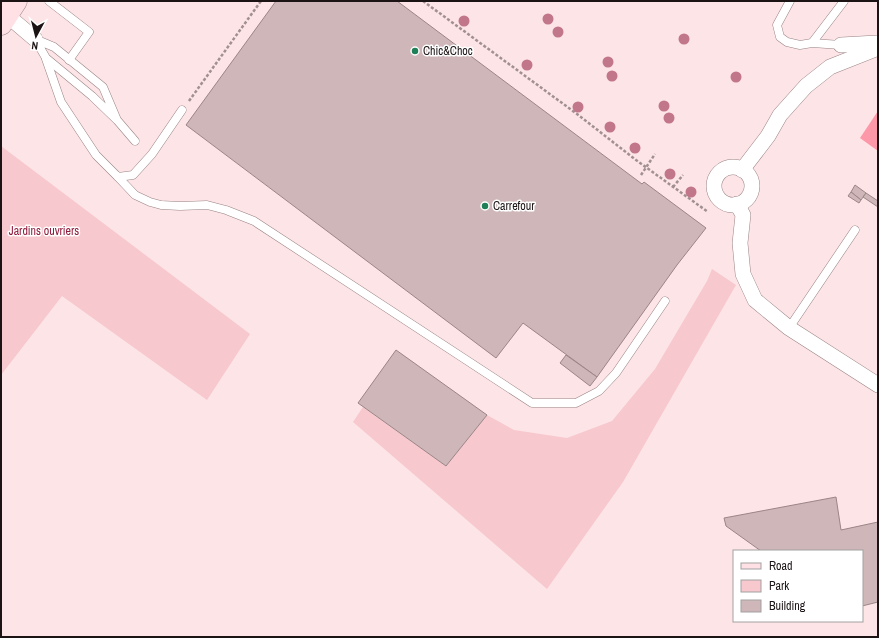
<svg xmlns="http://www.w3.org/2000/svg" width="879" height="638" font-family="'Archivo Narrow',sans-serif">
	<style>
		.green { fill: #f7c8cd }
		.water { fill: #fc98a7 }
		.building { fill: #ceb6b9; stroke: #9b8587 }
		.lines { fill: none; stroke-linecap: round; stroke-linejoin: round }
		.lane-casing { stroke: #998385; stroke-width: 9 }
		.street-casing { stroke: #998385; stroke-width: 16 }
		.secondary-casing { stroke: #998385; stroke-width: 23 }
		.path { stroke: #a18f91; stroke-width: 2.5; stroke-dasharray: 3 2; stroke-linecap: butt }
		.lane { stroke: #fff; stroke-width: 8 }
		.street { stroke: #fff; stroke-width: 15 }
		.secondary { stroke: #fee0e5; stroke-width: 22 }
		.tree { fill: #c17689 }
		.poi-dot { fill: #1f7f57; stroke: #fff; stroke-width: 1.5 }
		.labels { text-anchor: middle; dominant-baseline: central; stroke-width: 3; stroke-linejoin: round; paint-order: stroke }
		.poi-label { font-size: 12px; fill: #1b1314; stroke: #fff; text-anchor: start }
		.park-label { font-size: 12px; fill: #901c3c; stroke: #fff }
	</style>
	<rect width="100%" height="100%" fill="#fde4e7"/>
	<g class="green">
		<polygon points="1,146 250,334 207,400 62,296 1,375"/>
		<polygon points="712,269 736,285 623,482 547,589 353,422 363,407 446,466 487,415 514,430 567,438 612,421 655,369 707,281"/>
	</g>
	<polygon class="water" points="878,111 878,151 860,138"/>
	<g class="building">
		<polygon points="276,1 397,1 642,184 644,182 706,228 677,265 597,377 523,323 496,358 186,125"/>
		<polygon points="855,185 866,193 861,200 851,192"/>
		<polygon points="851,192 861,200 859,203 848,196"/>
		<polygon points="866,193 878,201 878,207 863,197"/>
		<polygon points="396,350 487,415 446,466 358,403"/>
		<polygon points="566,355 597,377 590,386 560,363"/>
		<polygon points="836,497 841,530 878,522 878,602 862,606 862,551 761,551 726,526 724,518"/>
	</g>
	<g class="lines">
		<defs>
			<g id="lane">
				<polyline points="49,1 89,32 69,60"/>
				<polyline points="790,1 777,25 780,37 787,42 800,45 812,43 841,45"/>
				<polyline points="812,43 844,1"/>
				<polyline points="46,59 61,102 96,155 118,177 133,175 152,154 182,110"/>
				<polyline points="117,120 103,87 54,47 35,39 46,58 92,96 117,120 135,141"/>
				<polyline points="118,177 135,195 150,202 161,205 180,206 207,205 226,210 254,221 532,403 576,403 599,391 616,373 665,301"/>
				<polyline points="789,328 855,230"/>
			</g>
			<g id="street">
				<polyline points="1,10 35,39"/>
				<polyline points="841,45 877,43"/>
				<circle cx="733" cy="186" r="19"/>
				<polyline points="742,170 768,136 780,115 806,86 830,67 878,48"/>
				<polyline points="737,204 743,215 740,243 743,274 755,300 789,328 878,385"/>
			</g>
			<polyline id="secondary" points="1,24 16,1"/>
		</defs>
		<use href="#lane" class="lane-casing"/>
		<use href="#street" class="street-casing"/>
		<use href="#secondary" class="secondary-casing"/>
		<g class="path">
			<polyline points="423,1 577,114 636,160 708,212"/>
			<polyline points="189,101 261,1"/>
			<polyline points="641,175 655,154"/>
			<polyline points="673,187 683,175"/>
		</g>
		<use href="#lane" class="lane"/>
		<use href="#street" class="street"/>
		<use href="#secondary" class="secondary"/>
	</g>
	<g class="tree">
		<circle cx="548" cy="19" r="5.5"/>
		<circle cx="464" cy="21" r="5.5"/>
		<circle cx="558" cy="32" r="5.5"/>
		<circle cx="684" cy="39" r="5.5"/>
		<circle cx="608" cy="62" r="5.5"/>
		<circle cx="527" cy="65" r="5.5"/>
		<circle cx="612" cy="76" r="5.5"/>
		<circle cx="736" cy="77" r="5.5"/>
		<circle cx="664" cy="106" r="5.5"/>
		<circle cx="578" cy="107" r="5.5"/>
		<circle cx="669" cy="118" r="5.5"/>
		<circle cx="610" cy="127" r="5.5"/>
		<circle cx="635" cy="148" r="5.5"/>
		<circle cx="670" cy="174" r="5.5"/>
		<circle cx="691" cy="192" r="5.5"/>
	</g>
	<g class="poi-dot">
		<circle cx="415" cy="51" r="4"/>
		<circle cx="485" cy="206" r="4"/>
	</g>
	<g class="labels">
		<g class="poi-label">
			<text x="423" y="51">Chic&amp;Choc</text>
			<text x="493" y="206">Carrefour</text>
		</g>
		<g class="park-label">
			<text x="44" y="231">Jardins ouvriers</text>
		</g>
	</g>
	<rect width="879" height="638" fill="none" stroke="#1b1314" stroke-width="4"/>
	<rect x="733" y="550" width="130" height="72" fill="#ffffff" stroke="#a4a1a1"/>
	<rect x="741" y="563" width="20" height="6" fill="#fee0e5" stroke="#a4a1a1"/>
	<text x="769" y="570" font-size="12" fill="#1b1314">Road</text>
	<rect x="741" y="580" width="20" height="12" fill="#f7c8cd" stroke="#a4a1a1"/>
	<text x="769" y="590" font-size="12" fill="#1b1314">Park</text>
	<rect x="741" y="600" width="20" height="12" fill="#ceb6b9" stroke="#a4a1a1"/>
	<text x="769" y="610" font-size="12" fill="#1b1314">Building</text>
	<g transform="translate(36 36) rotate(187)" stroke="#ffffff" stroke-width="3" paint-order="stroke">
	<path d="M0-3L7 15L0 10L-7 15Z" fill="#1b1314"/>
	<text y="-6" font-size="11" font-weight="bold" text-anchor="middle" fill="#1b1314">N</text>
	</g>
</svg>
